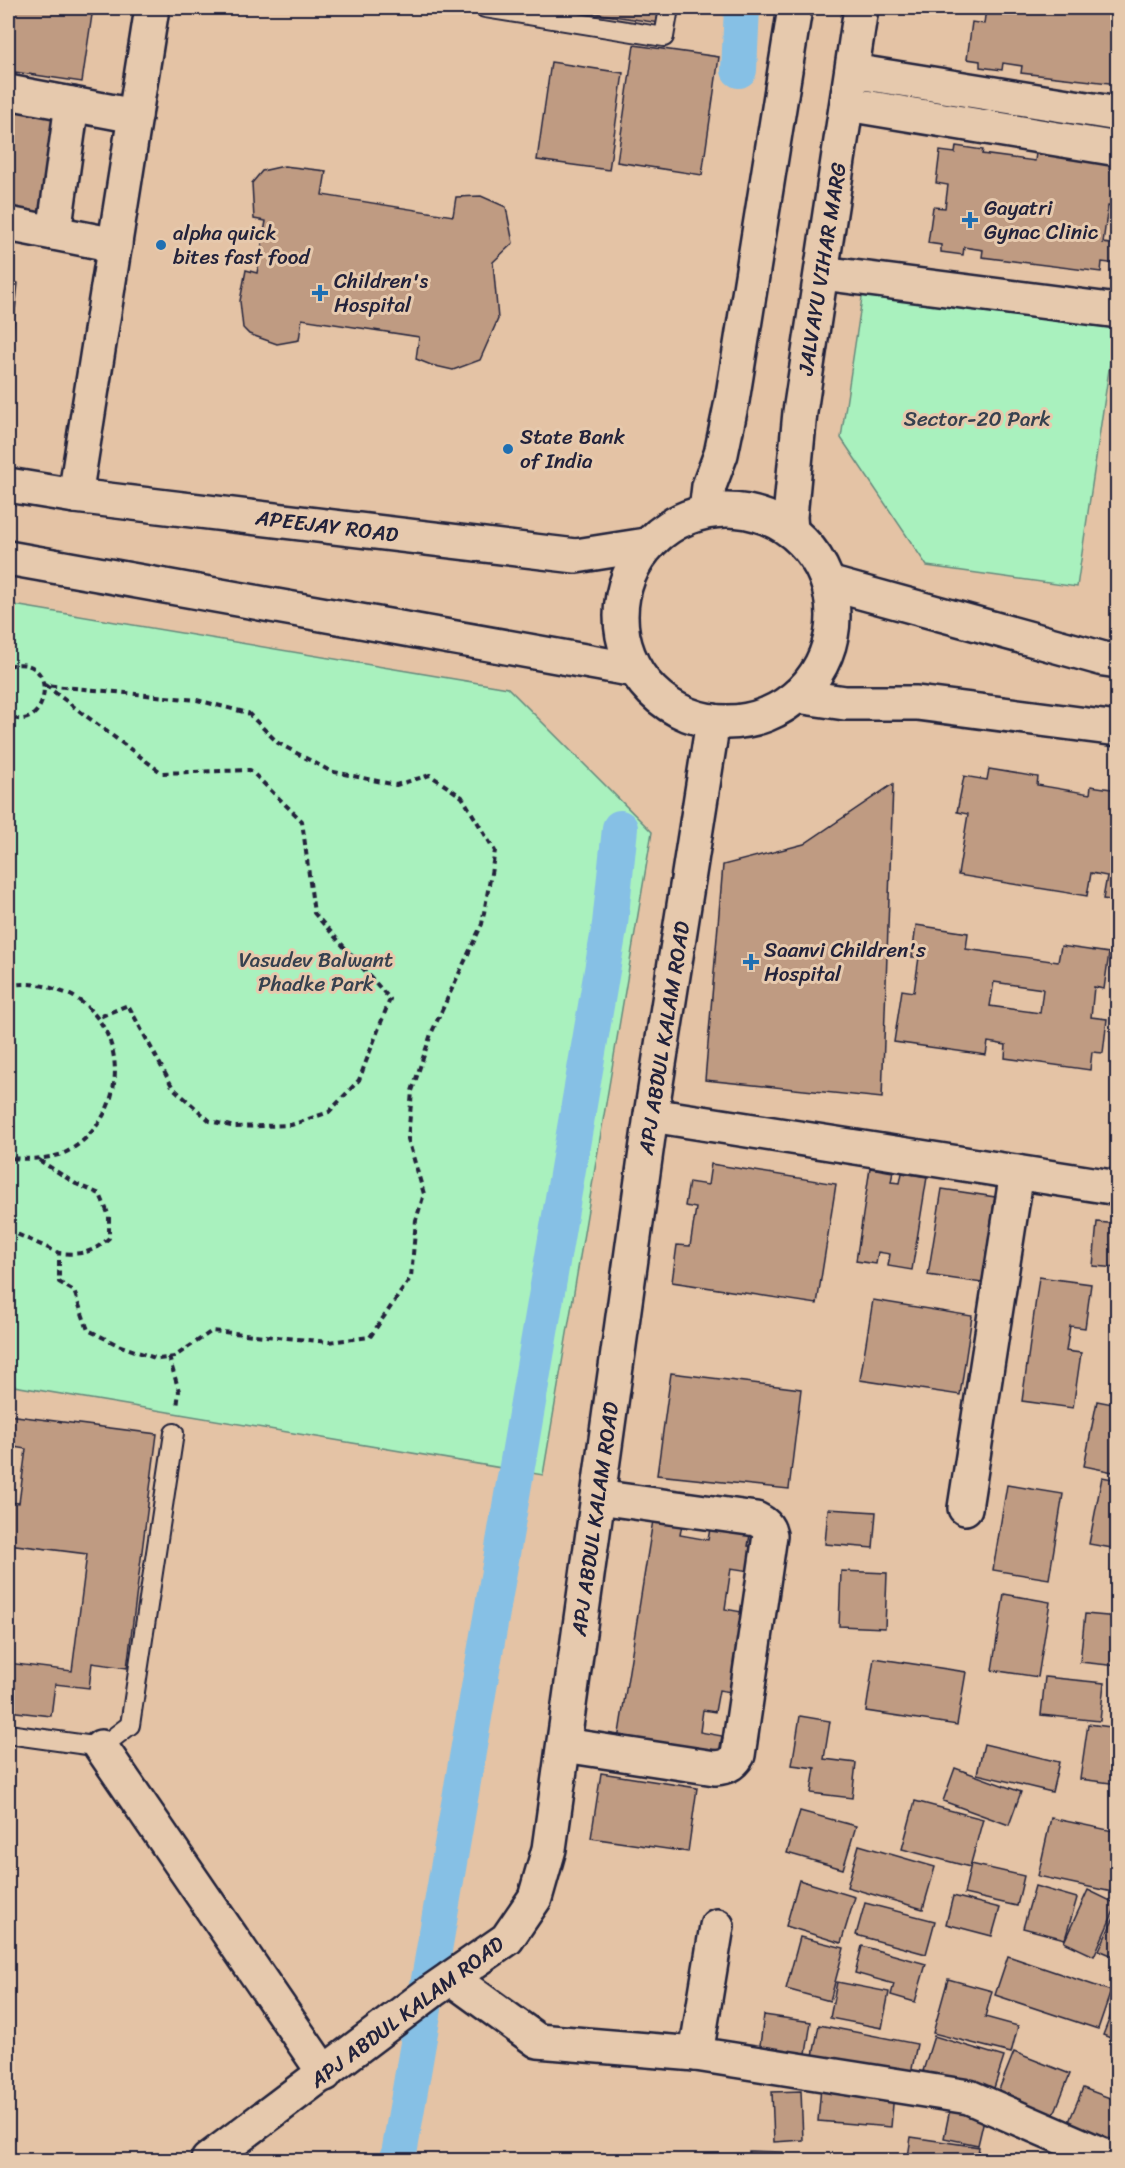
<svg xmlns="http://www.w3.org/2000/svg" width="1125" height="2168" font-family="Sriracha,sans-serif">
	<style>
		.green { fill: #a9f1be; stroke: #668a7c; stroke-width: 1.5 }
		.lines { fill: none; stroke-linecap: round; stroke-linejoin: round }
		.canal { stroke: #86c0e5; stroke-width: 36 }
		.building { fill: #bf9b82; stroke: #22223b; stroke-width: 1.5; fill-rule: evenodd }
		.lane-casing { stroke: #22223b; stroke-width: 22 }
		.street-casing { stroke: #22223b; stroke-width: 38 }
		.secondary-casing { stroke: #22223b; stroke-width: 38 }
		.path { stroke: #22223b; stroke-width: 4; stroke-dasharray: 6 4.5; stroke-linecap: butt }
		.lane { stroke: #e6c9ad; stroke-width: 18 }
		.street { stroke: #e6c9ad; stroke-width: 33 }
		.secondary { stroke: #e6c9ad; stroke-width: 33 }
		.poi-dot { fill: #1f6fb2; stroke: #e6c9ad; stroke-width: 2 }
		.labels { text-anchor: middle; dominant-baseline: central; stroke-width: 6; stroke-linejoin: round; paint-order: stroke }
		.poi-label { font-size: 21px; fill: #22223b; stroke: #e6c9ad; text-anchor: start }
		.street-label { font-size: 21px; fill: #22223b; stroke: #e6c9ad }
		.park-label { font-size: 21px; fill: #36414f; stroke: #e6c9ad }
	</style>
	<rect width="100%" height="100%" fill="#e4c3a5"/>
	<filter id="ink" filterUnits="userSpaceOnUse"><feTurbulence type="fractalNoise" baseFrequency=".0167" numOctaves="2"/><feDisplacementMap in="SourceGraphic" scale="12" xChannelSelector="R" yChannelSelector="G"/><feConvolveMatrix kernelMatrix="1 2 1 2 8 2 1 2 1" color-interpolation-filters="sRGB"/></filter>
	<g filter="url(#ink)">
		<g class="green">
			<polygon points="865,278 1117,315 1077,587 927,566 841,438"/>
			<polygon points="8,604 508,688 652,832 543,1475 8,1385"/>
		</g>
		<g class="lines">
			<g class="canal">
				<polyline points="739,70 742,8"/>
				<polyline points="398,2160 610,924 620,828"/>
			</g>
		</g>
		<g class="building">
			<polygon points="8,8 93,8 82,82 8,71"/>
			<polygon points="561,8 661,8 659,23"/>
			<polygon points="986,8 1118,8 1118,84 1021,73 1022,66 1003,63 1002,70 980,67 980,61 967,59 972,22 984,24"/>
			<polygon points="634,45 719,57 702,175 617,162"/>
			<polygon points="551,62 623,73 609,170 537,160"/>
			<polygon points="8,100 63,111 55,195 43,193 38,227 8,220"/>
			<polygon points="956,146 983,150 982,154 1035,161 1036,153 1110,162 1109,169 1118,170 1118,207 1108,206 1103,243 1118,245 1117,264 1102,262 1101,272 982,257 983,250 964,247 963,255 941,252 941,245 928,243 933,207 945,208 948,185 936,183 940,151 955,153"/>
			<polygon points="284,166 326,171 322,195 453,216 456,197 481,196 506,207 513,243 493,262 498,319 480,360 453,370 431,365 416,359 419,337 302,319 299,340 277,344 249,334 243,328 240,301 246,270 257,273 266,221 254,219 252,183 262,171"/>
			<polygon points="8,281 18,283 10,358 8,358"/>
			<polygon points="989,769 1038,777 1037,785 1090,794 1091,786 1118,790 1118,901 1103,899 1107,876 1091,873 1087,896 958,875 968,814 957,812 964,776 987,780"/>
			<polygon points="893,784 882,1098 705,1080 723,865 804,844"/>
			<path d="M916 925 968 933 966 949 1058 962 1061 946 1109 953 1104 989 1094 987 1091 1017 1107 1019 1103 1053 1092 1052 1090 1070 1005 1058 1006 1045 988 1042 986 1055 894 1042 902 990 914 992 919 957H912ZM994 982 1043 989 1040 1013 990 1006Z"/>
			<polygon points="711,1164 836,1184 817,1304 672,1282 677,1245 690,1246 696,1208 685,1206 689,1182 708,1185"/>
			<polygon points="870,1168 893,1172 891,1182 900,1183 902,1173 927,1177 912,1270 888,1266 890,1254 878,1252 876,1264 856,1261"/>
			<polygon points="942,1189 995,1197 982,1283 928,1275"/>
			<polygon points="1097,1222 1118,1224 1118,1268 1093,1266"/>
			<polygon points="1039,1277 1091,1284 1085,1328 1070,1326 1066,1351 1081,1353 1073,1408 1022,1401"/>
			<polygon points="873,1300 972,1316 960,1395 860,1380"/>
			<polygon points="671,1373 801,1389 789,1489 657,1475"/>
			<polygon points="1097,1401 1118,1405 1118,1473 1084,1466"/>
			<polygon points="8,1415 157,1434 127,1668 92,1663 89,1688 55,1684 51,1716 8,1711 8,1663 72,1671 87,1554 8,1544 8,1502 19,1503 26,1449 8,1446"/>
			<polygon points="1102,1477 1118,1480 1118,1549 1089,1544"/>
			<polygon points="1007,1485 1063,1494 1049,1579 993,1570"/>
			<polygon points="828,1509 876,1512 873,1548 825,1544"/>
			<polygon points="654,1514 683,1519 680,1535 708,1540 711,1523 751,1529 748,1546 760,1547 756,1572 731,1568 725,1609 742,1612 738,1637 746,1638 737,1693 719,1690 715,1712 703,1710 700,1732 722,1736 719,1753 617,1746"/>
			<polygon points="841,1571 887,1573 885,1628 839,1626"/>
			<polygon points="1004,1594 1050,1602 1038,1677 992,1670"/>
			<polygon points="1085,1614 1118,1617 1118,1666 1080,1662"/>
			<polygon points="874,1658 966,1672 957,1725 866,1711"/>
			<polygon points="1045,1677 1104,1683 1100,1721 1041,1715"/>
			<polygon points="800,1716 830,1721 824,1759 856,1763 852,1798 811,1793 815,1768 792,1765"/>
			<polygon points="1088,1724 1118,1728 1118,1784 1080,1779"/>
			<polygon points="984,1744 1059,1762 1052,1792 977,1774"/>
			<polygon points="955,1768 1021,1792 1009,1825 943,1801"/>
			<polygon points="601,1773 697,1788 688,1852 591,1838"/>
			<polygon points="915,1801 983,1819 970,1867 902,1849"/>
			<polygon points="800,1811 856,1826 843,1869 787,1853"/>
			<polygon points="1051,1818 1118,1832 1117,1893 1038,1876"/>
			<polygon points="859,1845 935,1867 923,1909 847,1887"/>
			<polygon points="971,1864 1024,1876 1017,1906 964,1894"/>
			<polygon points="799,1880 855,1897 841,1943 786,1926"/>
			<polygon points="1035,1886 1077,1898 1065,1939 1023,1928"/>
			<polygon points="1088,1890 1117,1904 1094,1956 1064,1942"/>
			<polygon points="953,1896 1000,1908 992,1936 946,1924"/>
			<polygon points="865,1903 935,1921 926,1954 856,1935"/>
			<polygon points="1118,1909 1118,1958 1099,1950"/>
			<polygon points="800,1937 844,1948 830,2001 786,1989"/>
			<polygon points="862,1946 926,1964 915,2002 891,1995 894,1984 855,1973"/>
			<polygon points="1008,1956 1111,1991 1098,2029 995,1995"/>
			<polygon points="948,1979 992,1991 985,2017 1018,2026 1011,2053 933,2033"/>
			<polygon points="837,1982 889,1992 882,2028 830,2018"/>
			<polygon points="1118,1997 1118,2041 1103,2035"/>
			<polygon points="764,2015 811,2022 804,2066 758,2060"/>
			<polygon points="819,2025 917,2044 910,2079 812,2061"/>
			<polygon points="934,2036 1004,2057 993,2091 923,2071"/>
			<polygon points="1014,2052 1070,2074 1050,2124 994,2102"/>
			<polygon points="821,2087 894,2093 891,2127 818,2121"/>
			<polygon points="1083,2088 1118,2101 1118,2143 1068,2124"/>
			<polygon points="801,2091 803,2140 774,2142 772,2092"/>
			<polygon points="951,2104 986,2111 978,2145 944,2138"/>
			<polygon points="911,2137 979,2147 977,2160 935,2160 908,2157"/>
			<polygon points="749,2151 783,2152 782,2160 748,2160"/>
		</g>
		<g class="lines">
			<defs>
				<g id="lane">
					<polyline points="485,8 664,37 669,8"/>
					<polyline points="8,1734 101,1747 130,1725 174,1433"/>
				</g>
				<g id="street">
					<polyline points="852,71 1118,114"/>
					<polyline points="8,92 135,116"/>
					<polyline points="847,104 1118,149"/>
					<polyline points="8,224 115,245"/>
					<polyline points="54,233 72,104"/>
					<polyline points="822,273 1118,311"/>
					<polyline points="75,496 152,8"/>
					<polyline points="651,1115 1118,1188"/>
					<polyline points="965,1508 1017,1172"/>
					<path d="M564 1745 715 1768C726 1767 732 1765 738 1755L770 1535C768 1526 764 1523 756 1519L598 1497"/>
					<polyline points="101,1747 325,2074"/>
					<polyline points="451,1978 538,2041 696,2054 969,2097 1114,2160"/>
					<polyline points="696,2054 717,1926"/>
					<polyline points="208,2160 432,1991 507,1939 535,1898 549,1849 651,1115 713,721"/>
				</g>
				<g id="secondary">
					<polyline points="8,485 75,496 576,556 646,545"/>
					<circle cx="727" cy="616" r="106"/>
					<polyline points="706,511 709,486 721,454 732,401 795,8"/>
					<polyline points="791,530 790,517 800,412 861,8"/>
					<polyline points="8,558 635,670"/>
					<polyline points="828,583 1104,659 1118,661"/>
					<polyline points="797,696 845,703 917,703 1118,729"/>
				</g>
			</defs>
			<use href="#lane" class="lane-casing"/>
			<use href="#street" class="street-casing"/>
			<use href="#secondary" class="secondary-casing"/>
			<g class="path">
				<path d="M8 666C62 651 49 737 8 716"/>
				<polyline points="45,685 162,773 250,770 302,821 314,913 390,999 359,1080 329,1112 291,1125 235,1127 210,1121 173,1088 128,1005 97,1018"/>
				<path d="M8 986C23 982 42 984 57 990 62 992 69 994 74 997 120 1025 128 1088 94 1129 86 1139 74 1149 62 1154 43 1160 27 1159 8 1158"/>
				<path d="M39 1160 76 1184 100 1194 109 1216V1238C92 1253 82 1255 59 1253"/>
				<polyline points="8,1230 59,1253 59,1282 74,1291 88,1330 118,1345 158,1359 174,1357 212,1331 329,1342 370,1337 411,1277 416,1220 424,1194 408,1139 412,1091 431,1034 482,924 495,851 462,797 430,775 396,785 330,771 278,743 248,713 197,700 44,685"/>
				<polyline points="169,1357 179,1391 177,1408"/>
			</g>
			<use href="#lane" class="lane"/>
			<use href="#street" class="street"/>
			<use href="#secondary" class="secondary"/>
		</g>
	</g>
	<g class="poi-dot">
		<path d="M967 211h6v6h6v6h-6v6h-6v-6h-6v-6h6z"/>
		<circle cx="161" cy="245" r="6"/>
		<path d="M317 284h6v6h6v6h-6v6h-6v-6h-6v-6h6z"/>
		<circle cx="508" cy="449" r="6"/>
		<path d="M748 953h6v6h6v6h-6v6h-6v-6h-6v-6h6z"/>
	</g>
	<g class="labels">
		<g class="poi-label">
			<text x="984" y="208">Gayatri<tspan x="984" dy="24">Gynac Clinic</tspan></text>
			<text x="173" y="233">alpha quick<tspan x="173" dy="24">bites fast food</tspan></text>
			<text x="334" y="281">Children's<tspan x="334" dy="24">Hospital</tspan></text>
			<text x="520" y="437">State Bank<tspan x="520" dy="24">of India</tspan></text>
			<text x="764" y="950">Saanvi Children's<tspan x="764" dy="24">Hospital</tspan></text>
		</g>
		<g class="street-label">
			<text transform="translate(822 269) rotate(-81)">JALVAYU VIHAR MARG</text>
			<text transform="translate(327 526) rotate(7)">APEEJAY ROAD</text>
			<text transform="translate(664 1038) rotate(-81)">APJ ABDUL KALAM ROAD</text>
			<text transform="translate(595 1519) rotate(-82)">APJ ABDUL KALAM ROAD</text>
			<text transform="translate(407 2012) rotate(-37)">APJ ABDUL KALAM ROAD</text>
		</g>
		<g class="park-label">
			<text x="977" y="419">Sector-20 Park</text>
			<text x="316" y="960">Vasudev Balwant<tspan x="316" dy="24">Phadke Park</tspan></text>
		</g>
	</g>
	<rect width="1125" height="2168" fill="none" stroke="#e6c9ad" stroke-width="30"/>
	<rect x="15" y="15" width="1095" height="2138" fill="none" stroke="#22223b" stroke-width="2" filter="url(#ink)"/>
</svg>
